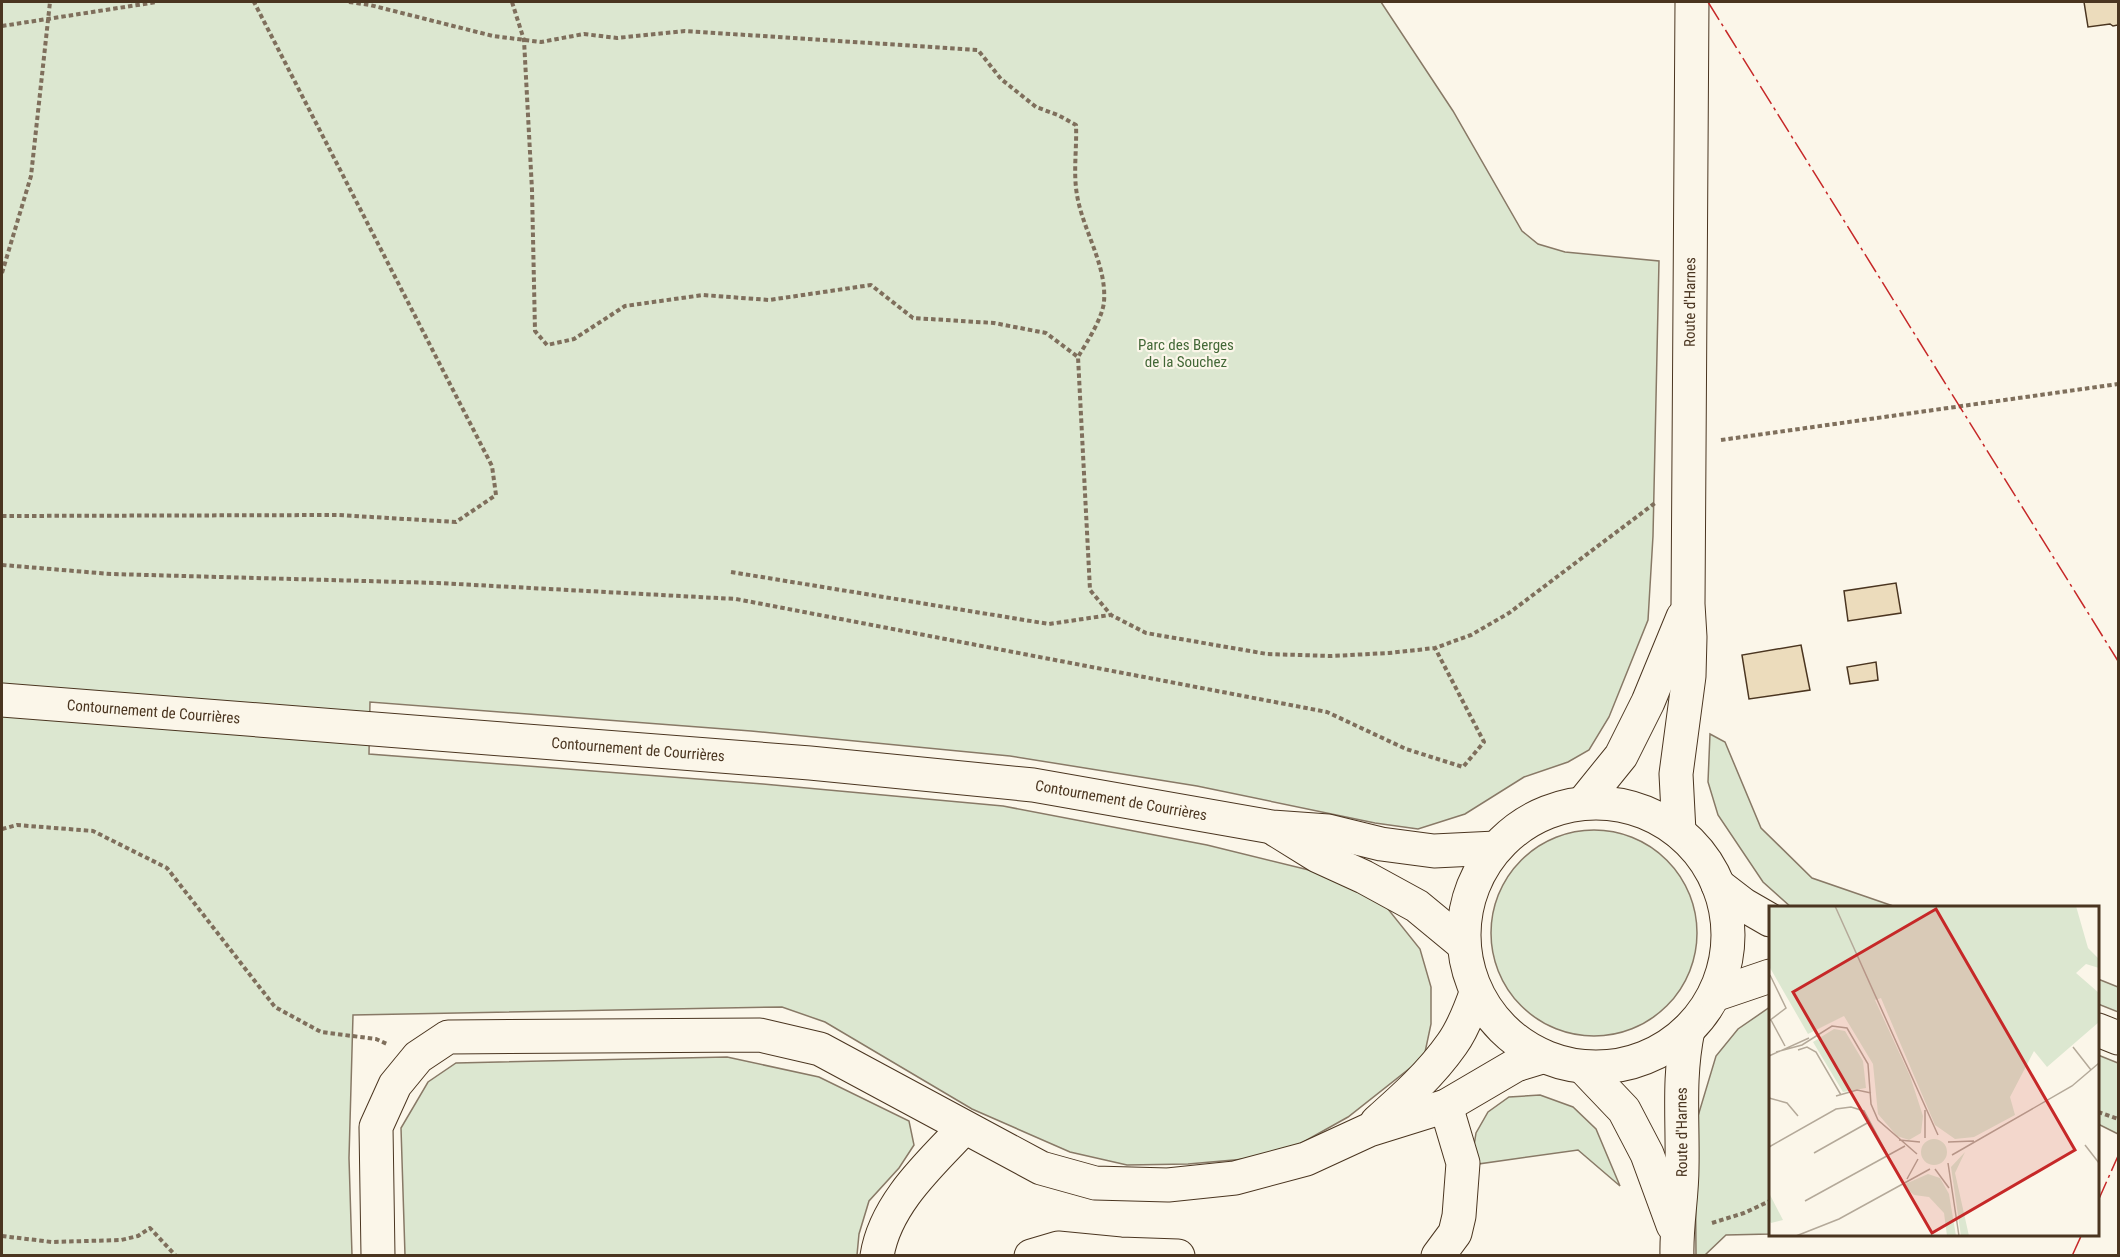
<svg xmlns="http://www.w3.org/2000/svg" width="2120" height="1257" font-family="'Roboto Condensed',sans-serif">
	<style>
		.green { fill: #dce7d0; stroke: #887966; stroke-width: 1.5 }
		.building { fill: #ecdcbc; stroke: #4a3520; stroke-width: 1.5 }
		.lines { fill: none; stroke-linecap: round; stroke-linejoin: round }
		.minor-casing { stroke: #4a3520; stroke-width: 35 }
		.major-casing { stroke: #4a3520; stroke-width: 35 }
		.path { stroke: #7f6f5c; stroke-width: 4; stroke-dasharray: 4.5 3; stroke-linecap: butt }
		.minor { stroke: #fbf6e9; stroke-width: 33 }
		.major { stroke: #fbf6e9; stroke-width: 33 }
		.power { stroke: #c62828; stroke-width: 1.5; stroke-dasharray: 21 4.5 3 4.5; stroke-linecap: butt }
		.labels { text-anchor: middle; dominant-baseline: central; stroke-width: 4.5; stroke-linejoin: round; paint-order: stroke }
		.street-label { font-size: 15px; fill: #4a3520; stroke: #fbf6e9 }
		.park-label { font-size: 15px; fill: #436837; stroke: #fbf6e9 }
		.inset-road { fill: none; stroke: #b4a999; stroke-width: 1.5 }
		.view { fill: #c62828; fill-opacity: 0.15; stroke: #c62828; stroke-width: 3 }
		.inset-edge { fill: none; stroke: #4a3520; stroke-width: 3 }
	</style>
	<rect width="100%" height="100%" fill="#fbf6e9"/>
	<g class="green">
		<polygon points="2,2 1381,2 1453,111 1522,231 1538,244 1565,252 1659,261 1653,536 1648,620 1609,717 1589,750 1568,762 1524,777 1465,814 1418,829 1375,823 1197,786 1010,756 751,731 370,702 369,754 763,784 1003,806 1207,845 1317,872 1384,904 1420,949 1431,987 1431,1024 1424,1057 1348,1117 1298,1145 1245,1159 1188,1164 1127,1165 1070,1152 972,1109 825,1022 782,1007 353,1015 349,1158 352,1255 2,1255"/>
		<polygon points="1710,734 1725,742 1761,828 1812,878 1896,907 1791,907 1763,882 1718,815 1708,782"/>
		<circle cx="1594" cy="933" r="103"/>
		<polygon points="2098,979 2118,987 2118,1012 2098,1004"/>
		<polygon points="1770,1007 1770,1234 1726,1235 1705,1255 1696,1255 1695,1126 1716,1056 1738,1029"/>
		<polygon points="2098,1055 2118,1063 2118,1134 2098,1124"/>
		<polygon points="727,1057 819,1077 909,1121 914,1145 899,1168 869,1201 859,1234 857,1255 405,1255 401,1128 428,1082 456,1063"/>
		<polygon points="1540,1095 1573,1107 1596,1129 1620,1186 1578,1150 1471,1165 1476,1133 1488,1112 1509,1097"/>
	</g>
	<g class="building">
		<polygon points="2084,2 2118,2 2118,25 2113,26 2110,24 2088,27"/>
		<polygon points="1896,583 1901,613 1848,621 1844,591"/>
		<polygon points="1801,645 1810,690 1749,699 1742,655"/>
		<polygon points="1876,662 1878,680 1850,684 1847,667"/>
	</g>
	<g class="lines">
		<defs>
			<g id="minor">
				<path id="s1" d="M2 700 810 763 1033 785 1272 827 1328 831 1381 844 1434 851 1496 848"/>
				<polyline points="1276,830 1318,856 1364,877 1417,906 1463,944"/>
				<path d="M1377 1122C1404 1098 1431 1074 1452 1044 1463 1029 1470 1010 1476 993"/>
				<polyline points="378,1256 376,1127 395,1085 418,1057 448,1037 760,1035 820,1049 1041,1168 1095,1183 1168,1185 1235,1178 1306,1159 1369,1130 1446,1106 1516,1065 1542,1057"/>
				<path d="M877 1256C885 1204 930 1164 964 1128"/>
				<polyline points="1031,1256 1058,1248 1120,1254 1178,1256"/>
				<polyline points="1438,1256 1455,1233 1459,1216 1463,1163 1446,1106"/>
			</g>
			<g id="major">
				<circle cx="1596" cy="935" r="132"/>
				<polyline points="1583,803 1621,756 1648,702 1683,617"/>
				<path id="s2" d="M1679 832 1676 774 1689 676 1690 637 1688 604 1692 2"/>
				<polyline points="1718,885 1744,905 1770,920"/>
				<polyline points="1714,995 1770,976"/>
				<polyline points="2098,1030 2118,1038"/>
				<polyline points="1583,1067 1624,1110 1647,1154 1673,1225"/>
				<path id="s3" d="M1677 1256C1676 1226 1682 1197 1682 1168 1683 1120 1678 1078 1688 1030"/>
			</g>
		</defs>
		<use href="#minor" class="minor-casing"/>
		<use href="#major" class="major-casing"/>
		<g class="path">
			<path d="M349 2 370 5 493 36 541 42 584 34 617 38 685 31 978 50 1001 79 1036 107 1058 115 1076 125C1077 148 1073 172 1077 195 1083 231 1107 265 1104 302 1102 319 1087 342 1078 357"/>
			<polyline points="512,2 524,40 532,190 535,331 547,345 574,339 625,306 703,295 769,300 871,285 913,318 994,323 1046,333 1078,357 1090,590 1111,615 1146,633 1267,654 1331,656 1389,653 1435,648 1471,635 1509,613 1655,503"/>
			<polyline points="2,26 157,2"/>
			<polyline points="2,273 31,176 50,2"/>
			<polyline points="1721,440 2118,384"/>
			<polyline points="2,516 338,515 456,522 496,495 492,466 254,2"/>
			<polyline points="2,565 111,574 438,583 736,599 1327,712 1406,749 1463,767 1484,742 1435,648"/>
			<polyline points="731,572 1049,624 1110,615"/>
			<polyline points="2,829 17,825 93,831 167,868 275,1007 321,1032 376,1039 387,1044"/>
			<polyline points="2098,1112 2118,1119"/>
			<polyline points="1712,1223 1744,1213 1770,1201"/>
			<polyline points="2,1236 52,1242 121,1240 138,1236 150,1228 176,1256"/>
		</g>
		<use href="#minor" class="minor"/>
		<use href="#major" class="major"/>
		<g class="power">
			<polyline points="1708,2 2118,661"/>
			<polyline points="2098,1201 2118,1156"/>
			<polyline points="2072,1256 2082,1234"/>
		</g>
	</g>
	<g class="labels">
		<g class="street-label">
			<text stroke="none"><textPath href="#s2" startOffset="531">Route d'Harnes</textPath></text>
			<text stroke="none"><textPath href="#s1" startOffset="152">Contournement de Courrières</textPath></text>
			<text stroke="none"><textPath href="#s1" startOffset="638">Contournement de Courrières</textPath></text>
			<text stroke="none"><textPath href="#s1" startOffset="1124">Contournement de Courrières</textPath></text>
			<text stroke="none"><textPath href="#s3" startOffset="124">Route d'Harnes</textPath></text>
		</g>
		<g class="park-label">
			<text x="1186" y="345">Parc des Berges<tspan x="1186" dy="17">de la Souchez</tspan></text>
		</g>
	</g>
	<g transform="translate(1769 906)">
		<rect width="330" height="330" fill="#fbf6e9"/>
		<path d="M0 0H307L319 42 330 53V62L317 58 307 67 330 87V116L278 161 265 145 241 191 246 209 205 231 186 233 166 219 112 92 106 94 141 170 154 210 152 227 140 234 128 230 109 208 104 158 75 110 39 128 0 60ZM65 123 76 125 94 155 97 182 74 186 44 136ZM152 246a13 13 0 1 1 26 0a13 13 0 1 1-26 0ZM196 246 186 267 200 330H192L182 261ZM159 268 171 272 180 288 187 330H178L175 307 160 291 145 289 134 279ZM0 287 14 314 2 317 0 314Z" fill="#dce7d0"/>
		<path class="inset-road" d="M66 0 169 229M2 114 16 140M0 115 17 102 1 69M304 141 322 164M29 144 38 141 47 146 72 189M7 146 33 139 63 120 78 122 99 158 102 198 109 214 148 248M0 150 40 132M67 190 88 184 102 187M0 192 18 197 29 210M156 232V204M130 234 151 236M179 236 205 235M316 239 330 257M0 241 67 203 82 201 95 205 123 257M45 247 100 216M183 249 303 180 330 157M179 257 190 330M166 263 180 282M138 273 149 253M36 295 136 240M27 330 70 313 161 263"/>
		<path class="view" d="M167 3 306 244 163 327 24 86Z"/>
		<rect width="330" height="330" class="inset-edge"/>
	</g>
	<rect width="2120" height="1257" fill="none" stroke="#4a3520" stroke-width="6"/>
</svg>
